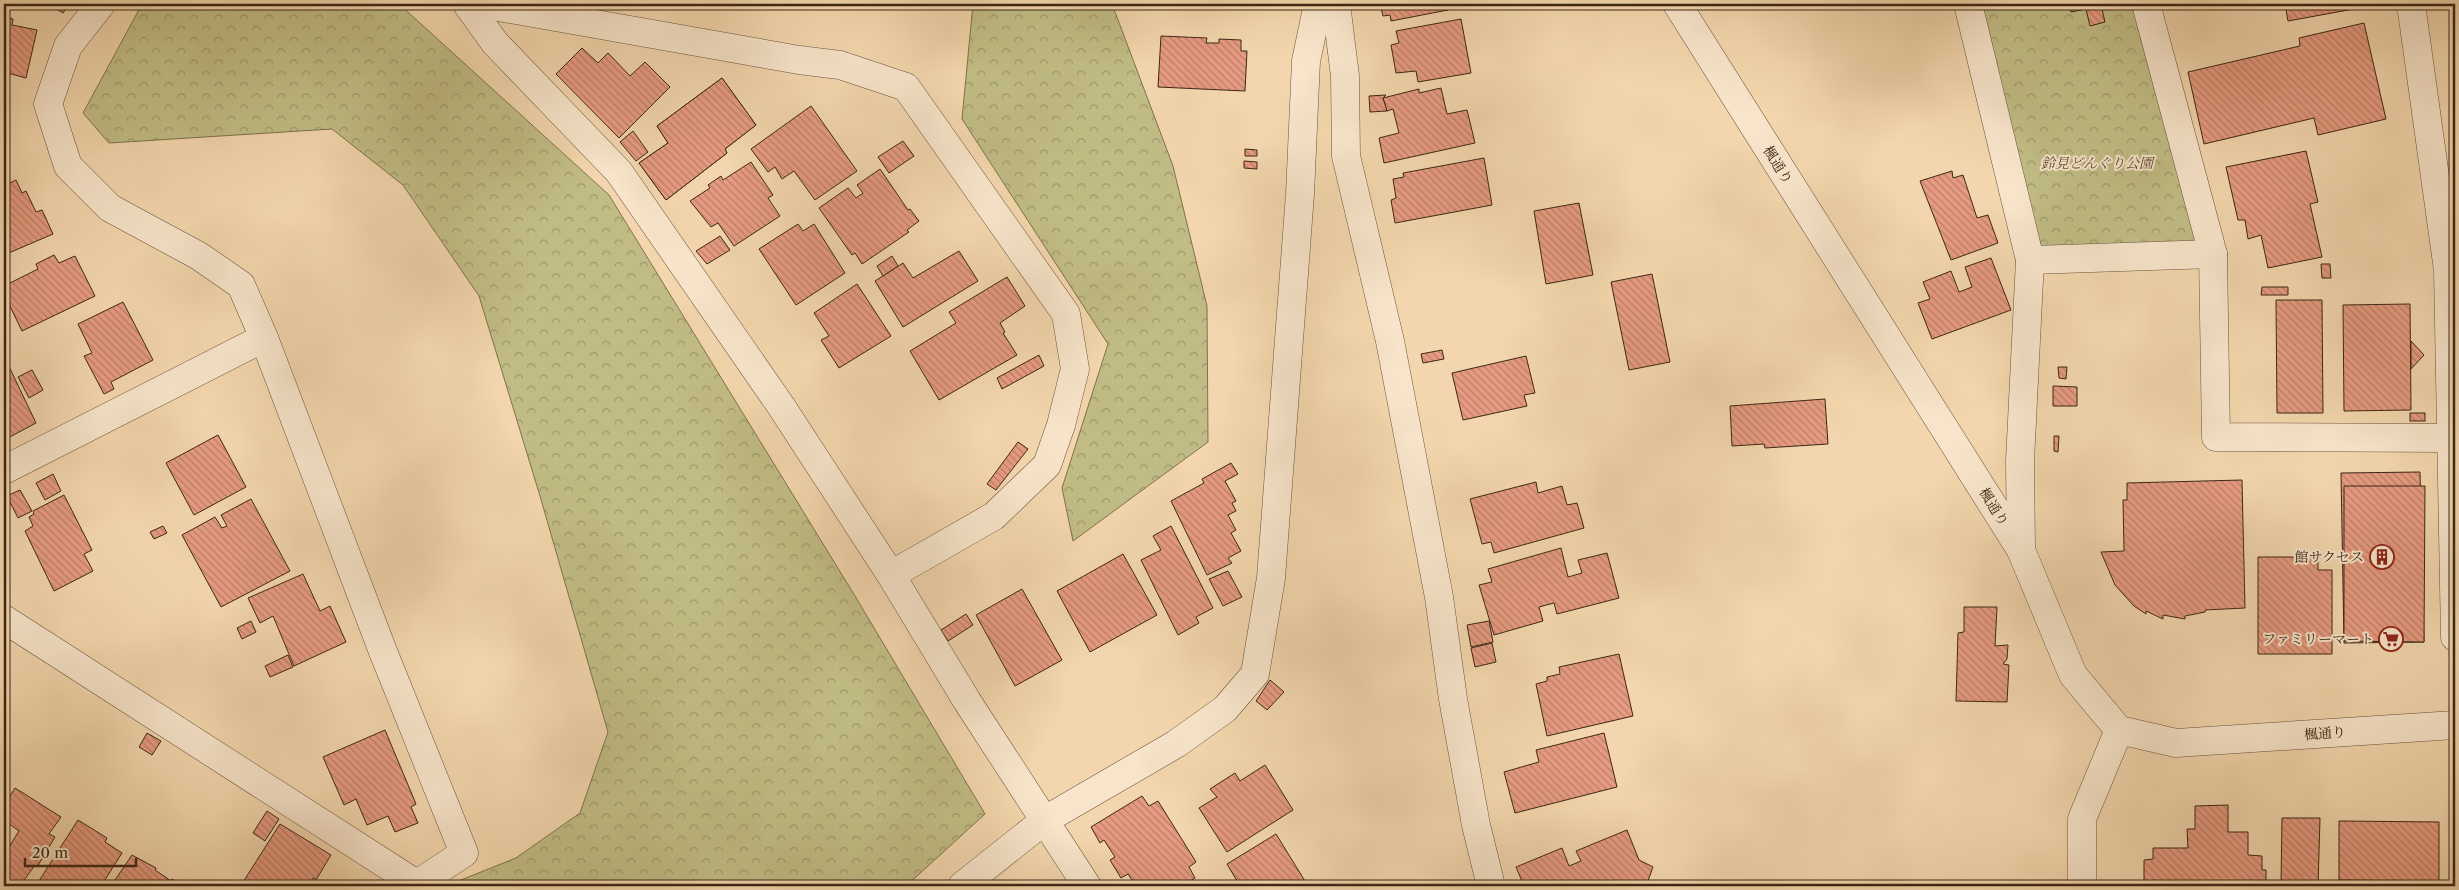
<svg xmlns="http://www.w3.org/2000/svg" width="2459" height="890" font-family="'Libre Caslon Text','Noto Serif JP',serif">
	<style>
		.forest { fill: url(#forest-crowns); stroke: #7e724c }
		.building { fill: url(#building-back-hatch); stroke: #3b2714 }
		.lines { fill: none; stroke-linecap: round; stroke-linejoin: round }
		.minor-casing { stroke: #69533a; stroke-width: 29 }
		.tertiary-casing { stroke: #69533a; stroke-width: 29 }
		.minor { stroke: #f7e4ca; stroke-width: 28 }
		.tertiary { stroke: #f7e4ca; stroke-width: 28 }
		.labels { text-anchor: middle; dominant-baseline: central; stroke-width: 4; stroke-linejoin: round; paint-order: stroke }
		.park-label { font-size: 14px; font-style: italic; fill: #5c4c30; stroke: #f7e4ca }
		.street-label { font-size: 14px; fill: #3b2714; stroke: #f7e4ca }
		.poi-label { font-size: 14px; fill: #3b2714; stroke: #f7e4ca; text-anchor: end }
	</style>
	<defs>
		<pattern id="forest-crowns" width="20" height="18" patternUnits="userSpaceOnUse" patternTransform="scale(1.25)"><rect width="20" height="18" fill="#c1bc85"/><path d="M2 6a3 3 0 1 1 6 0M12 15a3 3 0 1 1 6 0" fill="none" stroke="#9e996c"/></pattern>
		<pattern id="building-back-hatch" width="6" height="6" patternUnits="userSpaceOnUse" patternTransform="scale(1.25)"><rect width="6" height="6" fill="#e79b80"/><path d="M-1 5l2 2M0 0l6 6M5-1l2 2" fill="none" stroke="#bc7e68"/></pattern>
	</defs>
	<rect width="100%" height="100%" fill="#f3d6ad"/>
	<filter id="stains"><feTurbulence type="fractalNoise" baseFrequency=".004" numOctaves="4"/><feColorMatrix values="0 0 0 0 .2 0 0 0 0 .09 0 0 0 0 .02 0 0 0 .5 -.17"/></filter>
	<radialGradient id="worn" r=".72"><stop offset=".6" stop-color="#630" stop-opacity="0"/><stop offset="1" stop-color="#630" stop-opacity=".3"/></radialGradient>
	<g class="forest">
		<polygon points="142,4 399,4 609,195 855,596 985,814 906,886 446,886 516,858 580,813 608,732 540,496 479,296 403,185 332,129 109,143 83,113"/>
		<polygon points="973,4 1112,4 1173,166 1207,306 1208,442 1073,541 1062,488 1108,344 962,119"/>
		<polygon points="1968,4 2146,4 2213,254 2030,260"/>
	</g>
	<g class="building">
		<polygon points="48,4 69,4 63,13"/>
		<polygon points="1380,4 1453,4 1447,5 1448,10 1391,21 1390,15 1383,16"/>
		<polygon points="2069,4 2085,4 2086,9 2071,12"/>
		<polygon points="2285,4 2358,4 2359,8 2288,21"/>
		<polygon points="2101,5 2105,22 2090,26 2086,9"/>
		<polygon points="4,16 13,19 12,25 37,30 26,78 4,72"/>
		<polygon points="1461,19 1471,73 1418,82 1416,71 1396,73 1391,45 1399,43 1396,31"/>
		<polygon points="2364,23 2386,119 2318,135 2314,118 2204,144 2188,72 2300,46 2299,38"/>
		<polygon points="1161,36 1207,38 1206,43 1219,43 1219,39 1241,40 1241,51 1247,51 1245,91 1158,87"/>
		<polygon points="582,48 598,63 608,53 630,76 645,62 670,87 619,138 556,74"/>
		<polygon points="722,78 756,125 725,149 727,153 666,200 639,163 668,143 657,126"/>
		<polygon points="722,78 756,125 725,149 727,153 666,200 639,163 668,143 657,126"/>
		<polygon points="1441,88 1447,114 1467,110 1475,143 1384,163 1379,138 1399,133 1393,109 1387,111 1383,98 1419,89 1419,93"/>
		<polygon points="1386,95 1383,98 1387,111 1370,112 1369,96"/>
		<polygon points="811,106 857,171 815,200 794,171 782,179 775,167 768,172 751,149"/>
		<polygon points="633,131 648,152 636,161 620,142"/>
		<polygon points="903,141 914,156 889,173 878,157"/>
		<polygon points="1245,149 1257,150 1257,156 1245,156"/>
		<polygon points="2306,151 2318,202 2310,204 2322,257 2268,268 2261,235 2248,239 2245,220 2238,220 2226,167"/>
		<polygon points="1484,158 1492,205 1395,223 1391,200 1396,198 1393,179 1404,177 1403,173"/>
		<polygon points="1244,161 1257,162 1257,169 1244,168"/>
		<polygon points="751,162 773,195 768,198 780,216 734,246 718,223 711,227 690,201 710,188 708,185 721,176 723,180"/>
		<polygon points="880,169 908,210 910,209 919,221 907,230 909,232 862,264 855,253 852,255 819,208 848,188 856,198 863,193 857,185"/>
		<polygon points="1952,171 1953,178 1963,175 1977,218 1988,215 1998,243 1951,260 1920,181"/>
		<polygon points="16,180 22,193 26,191 36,212 42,210 53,234 4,255 4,186"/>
		<polygon points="1579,203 1593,275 1546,284 1534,211"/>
		<polygon points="798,224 803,231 814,224 845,273 796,305 759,249"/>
		<polygon points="720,236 730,250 707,264 696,251"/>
		<polygon points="959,251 978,281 903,327 875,281 903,263 913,278"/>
		<polygon points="54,255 59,263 75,256 95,296 22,331 4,294 4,286 38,269 36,264"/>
		<polygon points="892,256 898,266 883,276 877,266"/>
		<polygon points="1991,258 2011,310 1932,339 1918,303 1930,299 1923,282 1951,271 1959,292 1972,287 1965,267"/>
		<polygon points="2321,264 2330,264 2331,278 2322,278"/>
		<polygon points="1652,274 1670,362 1629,370 1611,282"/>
		<polygon points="1007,277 1025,306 1000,323 1005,332 1003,333 1017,355 939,400 910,351 956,323 949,312"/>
		<polygon points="857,284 891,336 839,368 821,340 829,336 814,313"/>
		<polygon points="2262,287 2288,287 2288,295 2261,295"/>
		<polygon points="2276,300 2322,300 2323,413 2277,413"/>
		<polygon points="123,302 153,360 111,382 114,389 104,394 84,356 92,353 78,324"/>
		<polygon points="2410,304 2411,410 2344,411 2343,305"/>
		<polygon points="2411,341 2424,355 2411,369"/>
		<polygon points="1442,350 1444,359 1423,363 1421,354"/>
		<polygon points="1039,355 1044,366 1002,389 997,378"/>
		<polygon points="4,356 36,423 4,440"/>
		<polygon points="1526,356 1535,393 1524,395 1527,406 1463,420 1452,373"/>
		<polygon points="2058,367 2067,367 2066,379 2059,378"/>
		<polygon points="32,370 43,390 29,398 18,377"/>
		<polygon points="2053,386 2077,387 2077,406 2053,406"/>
		<polygon points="1825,399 1828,444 1765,448 1764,444 1732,446 1730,406"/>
		<rect x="2410" y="413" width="15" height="8"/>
		<polygon points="218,435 246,487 194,515 166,463"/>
		<polygon points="2054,436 2059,436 2058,452 2054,451"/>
		<polygon points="1018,442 1028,449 996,490 987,484"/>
		<polygon points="1231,463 1238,474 1225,481 1236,501 1232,503 1236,511 1228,515 1236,530 1231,533 1241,551 1228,558 1232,563 1207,575 1171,501 1204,483 1202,479"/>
		<polygon points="2420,472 2424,642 2344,643 2341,473"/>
		<polygon points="53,474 61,491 45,500 36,483"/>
		<polygon points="2242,480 2245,608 2205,610 2205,612 2185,616 2185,619 2163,615 2163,619 2146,611 2146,614 2134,606 2115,585 2101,552 2124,551 2123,500 2127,500 2127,483"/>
		<polygon points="1536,482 1538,493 1562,486 1567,505 1577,503 1584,528 1494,553 1491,542 1482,544 1470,499"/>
		<polygon points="2344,486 2425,486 2424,642 2344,641"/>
		<polygon points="20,490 32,511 18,518 7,496"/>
		<polygon points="64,495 92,550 84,554 93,571 54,591 25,531 33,526 29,517 34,514 33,511"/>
		<polygon points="251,499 290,571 221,607 182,535 215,517 222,528 227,526 221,515"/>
		<polygon points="163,526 167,533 154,539 150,532"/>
		<polygon points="1171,526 1213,608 1196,617 1199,623 1178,635 1141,560 1161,550 1153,536"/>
		<polygon points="1561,548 1568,577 1582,573 1578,560 1607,553 1619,598 1557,614 1554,603 1539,607 1543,621 1494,635 1479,585 1492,582 1488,569"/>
		<polygon points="1123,554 1157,615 1090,652 1057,591"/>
		<polygon points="2258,557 2318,557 2318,570 2332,570 2332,654 2258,654"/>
		<polygon points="1228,571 1242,597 1223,606 1209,579"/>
		<polygon points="303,574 320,611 330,606 346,642 294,666 273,616 260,623 248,598"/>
		<polygon points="1022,589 1062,660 1015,686 976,615"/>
		<polygon points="1964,607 1997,607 1995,646 2008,645 2007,659 2003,664 2009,665 2007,702 1956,701 1958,633 1964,632"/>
		<polygon points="966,614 973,625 948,641 941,630"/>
		<polygon points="251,621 256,632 242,639 237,628"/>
		<polygon points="1489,621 1493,642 1471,647 1467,625"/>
		<polygon points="1492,643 1496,662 1475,667 1471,648"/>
		<polygon points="1619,654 1633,716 1547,736 1536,684 1547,681 1547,677 1560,674 1559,667"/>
		<polygon points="288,655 293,667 270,677 265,666"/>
		<polygon points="1270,680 1284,692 1267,710 1256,701"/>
		<polygon points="385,730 416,804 411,807 418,823 395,832 388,816 367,825 356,799 344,805 323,757"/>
		<polygon points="147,733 161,741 152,755 139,747"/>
		<polygon points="1604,733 1617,787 1515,813 1504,772 1539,762 1536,750"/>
		<polygon points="1265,765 1293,810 1227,852 1199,808 1217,797 1210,789 1235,773 1240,781"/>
		<polygon points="15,788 61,817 49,834 55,837 37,867 35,865 20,886 4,886 4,855 19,831 4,820 4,806"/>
		<polygon points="1142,796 1149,806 1158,801 1196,862 1189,867 1195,878 1182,886 1136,886 1128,874 1121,878 1110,860 1115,857 1104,840 1100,843 1091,827"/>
		<polygon points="2228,805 2228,832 2248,832 2248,855 2262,856 2262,870 2266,870 2266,886 2144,886 2144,860 2153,859 2153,848 2188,848 2187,829 2195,829 2195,806"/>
		<polygon points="267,811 279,819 265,841 253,833"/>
		<polygon points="2282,818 2320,818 2318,886 2281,886"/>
		<polygon points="78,820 107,838 105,842 122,853 101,886 39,886 37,884"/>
		<polygon points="2339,821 2439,822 2439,881 2339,880"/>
		<polygon points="280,824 331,855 316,880 313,878 308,886 301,886 292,881 288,886 237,886 240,880 243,882"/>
		<polygon points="1627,830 1639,860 1653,867 1646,886 1524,886 1516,867 1562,848 1569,866 1581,861 1576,851"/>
		<polygon points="1276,834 1308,886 1240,886 1227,864"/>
		<polygon points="132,855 156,868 155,870 171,881 172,879 183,886 111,886"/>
	</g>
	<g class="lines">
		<defs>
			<g id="minor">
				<polyline points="101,4 68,46 48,104 68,166 110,208 199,256 241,285 264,338 382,649 464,853 414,886"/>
				<polyline points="467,4 495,43 619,172 781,406 891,575 967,701 1087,886"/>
				<polyline points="482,4 799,60 840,65 906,87 1066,314 1075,369 1061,425 1047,465 994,516 891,575"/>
				<polyline points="1336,4 1345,76 1346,156 1390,341 1439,597 1453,699 1476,825 1491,886"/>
				<polyline points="1968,4 2030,260 2020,461 2021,550"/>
				<polyline points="2146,4 2213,254 2216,437 2452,438"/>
				<polyline points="2411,4 2448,270 2455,637"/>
				<polyline points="2030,260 2213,254"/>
				<polyline points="4,470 264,338"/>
				<polyline points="4,619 418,885"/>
				<polyline points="962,886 1045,820 1176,744 1225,709 1255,674 1271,578 1300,194 1306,61 1318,4"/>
			</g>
			<g id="tertiary">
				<polyline points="1677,4 2021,550 2073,675 2119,730 2176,743 2455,725"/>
				<polyline points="2082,886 2082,819 2119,730"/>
			</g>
		</defs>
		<use href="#minor" class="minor-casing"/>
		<use href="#tertiary" class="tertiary-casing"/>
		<use href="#minor" class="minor"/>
		<use href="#tertiary" class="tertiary"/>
	</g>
	<defs>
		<symbol id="building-ring" viewBox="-11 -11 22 22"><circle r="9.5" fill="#f7e4ca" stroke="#8f2418" stroke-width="1.5"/><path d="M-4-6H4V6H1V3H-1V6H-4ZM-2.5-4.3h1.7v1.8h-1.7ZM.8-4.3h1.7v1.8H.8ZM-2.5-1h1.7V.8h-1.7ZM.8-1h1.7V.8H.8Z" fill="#8f2418"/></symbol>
		<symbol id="supermarket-ring" viewBox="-11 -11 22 22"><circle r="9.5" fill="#f7e4ca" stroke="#8f2418" stroke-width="1.5"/><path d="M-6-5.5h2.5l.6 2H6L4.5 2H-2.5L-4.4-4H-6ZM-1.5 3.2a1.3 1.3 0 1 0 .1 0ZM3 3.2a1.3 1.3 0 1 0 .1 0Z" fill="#8f2418"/></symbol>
	</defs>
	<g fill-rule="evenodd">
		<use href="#building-ring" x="2368" y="543" width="28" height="28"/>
		<use href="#supermarket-ring" x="2377" y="625" width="28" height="28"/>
	</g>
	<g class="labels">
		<g class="park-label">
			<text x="2097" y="163">鈴見どんぐり公園</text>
		</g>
		<g class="street-label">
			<text transform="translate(1778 165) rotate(58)">楓通り</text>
			<text transform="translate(1994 507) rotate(58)">楓通り</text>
			<text transform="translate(2325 733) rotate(-4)">楓通り</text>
		</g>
		<g class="poi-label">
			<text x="2364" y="557">館サクセス</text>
			<text x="2374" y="639">ファミリーマート</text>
		</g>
	</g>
	<rect width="2459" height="890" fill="none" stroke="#f3d6ad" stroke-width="20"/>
	<rect x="5" y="5" width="2449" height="880" fill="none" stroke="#3b2714" stroke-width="2.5"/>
	<rect x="10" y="10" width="2439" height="870" fill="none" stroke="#3b2714"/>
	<path d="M25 858v8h111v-8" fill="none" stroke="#3b2714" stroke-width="2.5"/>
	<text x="32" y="858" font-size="15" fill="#3b2714" stroke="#f7e4ca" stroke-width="4" paint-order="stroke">20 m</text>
	<rect width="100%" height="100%" filter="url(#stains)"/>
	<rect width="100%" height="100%" fill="url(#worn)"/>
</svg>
